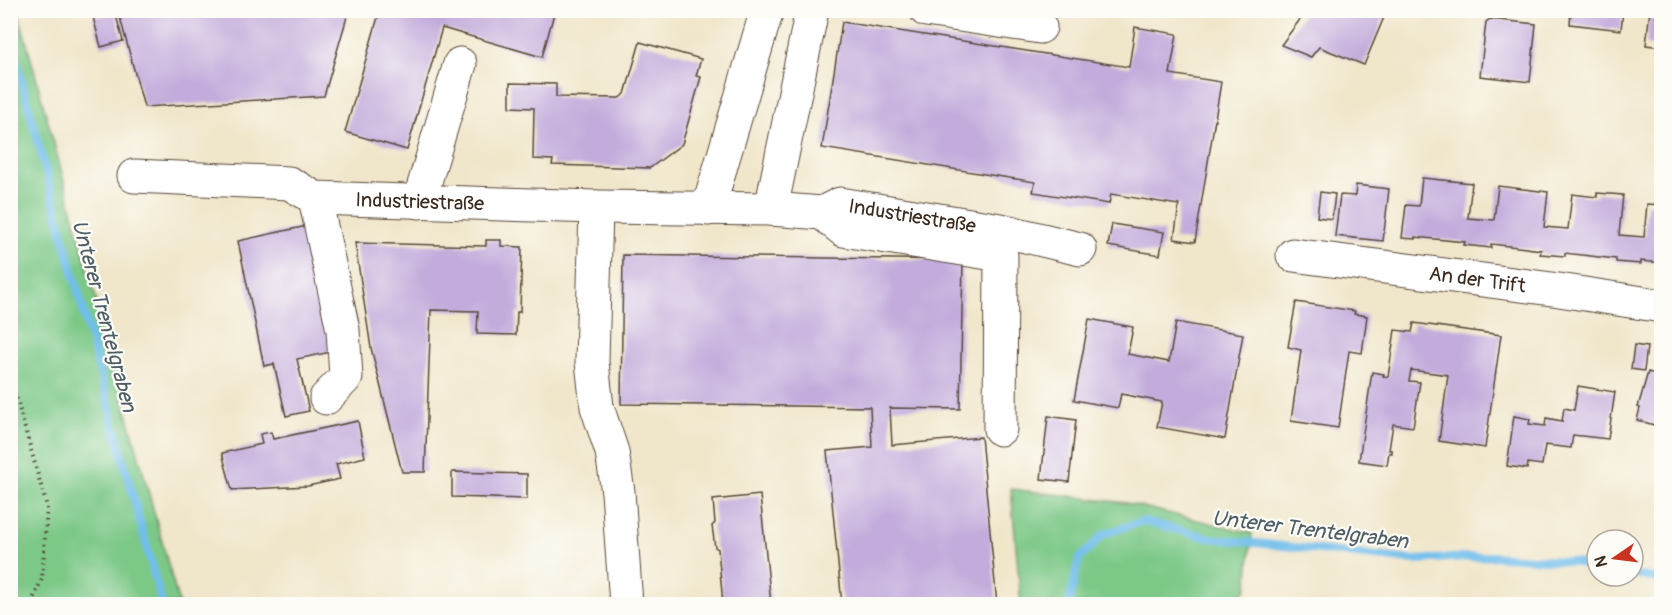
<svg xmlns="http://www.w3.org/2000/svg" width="1672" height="615" font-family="Pangolin,sans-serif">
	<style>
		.green { fill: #7cc887; stroke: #5c7952; stroke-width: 1.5 }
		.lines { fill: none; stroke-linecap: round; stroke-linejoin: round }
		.stream { stroke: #71beeb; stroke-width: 8 }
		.building { fill: #c3acdc }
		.minor-casing { stroke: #564638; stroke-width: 35 }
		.path { stroke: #564638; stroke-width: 4; stroke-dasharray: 1.5 4.5; stroke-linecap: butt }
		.minor { stroke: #fff; stroke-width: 33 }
		.labels { text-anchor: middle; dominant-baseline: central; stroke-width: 4.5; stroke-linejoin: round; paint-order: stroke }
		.street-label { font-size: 20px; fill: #3b2a1e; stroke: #fdfcf7 }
		.water-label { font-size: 21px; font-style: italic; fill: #4e5e66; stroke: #fdfcf7 }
	</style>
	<rect width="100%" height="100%" fill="#fdfcf7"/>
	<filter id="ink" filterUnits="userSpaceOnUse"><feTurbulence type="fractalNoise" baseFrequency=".0167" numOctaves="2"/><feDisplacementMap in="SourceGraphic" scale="12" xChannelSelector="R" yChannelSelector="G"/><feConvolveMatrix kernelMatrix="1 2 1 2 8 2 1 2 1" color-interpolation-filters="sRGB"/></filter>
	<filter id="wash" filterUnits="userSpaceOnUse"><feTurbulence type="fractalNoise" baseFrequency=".008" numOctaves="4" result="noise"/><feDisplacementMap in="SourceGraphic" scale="24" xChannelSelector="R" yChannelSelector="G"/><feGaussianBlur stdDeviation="1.35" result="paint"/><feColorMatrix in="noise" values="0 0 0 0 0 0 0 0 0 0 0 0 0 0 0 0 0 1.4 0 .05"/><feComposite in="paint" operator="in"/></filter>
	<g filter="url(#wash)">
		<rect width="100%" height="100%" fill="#f0e6ca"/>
		<g class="green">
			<polygon points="10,11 18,11 179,604 11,604"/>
			<polygon points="1011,489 1126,503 1252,533 1247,588 1235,604 1021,604"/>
		</g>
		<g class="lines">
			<g class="stream">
				<polyline points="10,38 162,604"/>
				<polyline points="1633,574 1662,580"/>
				<polyline points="1069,604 1079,559 1104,534 1143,521 1210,538 1412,560 1492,556 1574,562 1597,567"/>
			</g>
		</g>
		<g id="blocks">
			<g class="building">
				<polygon points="118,10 349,10 324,96 144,107"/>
				<polygon points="380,10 555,10 542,57 442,28 407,150 345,132"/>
				<polygon points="1307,10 1387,10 1364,65 1319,47 1311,57 1281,45"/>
				<polygon points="1571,10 1623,10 1621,30 1570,24"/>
				<polygon points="1650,10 1662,10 1662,47 1646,45"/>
				<polygon points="115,12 123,41 101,47 93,17"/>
				<polygon points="1490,19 1536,24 1530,82 1480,76 1486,22"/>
				<polygon points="842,22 1129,67 1135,27 1177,34 1170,74 1221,82 1195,242 1174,239 1179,205 1111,194 1109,204 1033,192 1035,182 822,148"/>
				<polygon points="640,42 701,59 696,76 701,77 682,144 650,168 552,165 553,160 533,159 534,108 510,107 510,83 556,84 556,97 619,98 625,94"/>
				<polygon points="1422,178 1472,183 1468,218 1494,220 1498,186 1548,192 1544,227 1568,229 1572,194 1597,197 1597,193 1623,195 1619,235 1644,237 1647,204 1662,205 1662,263 1641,261 1641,264 1616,262 1616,259 1565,253 1565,256 1540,254 1541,250 1518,247 1491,244 1491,248 1464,245 1465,242 1415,237 1415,239 1402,238 1406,205 1419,206"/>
				<polygon points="1356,185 1389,189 1383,241 1335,236 1340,195 1355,196"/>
				<polygon points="1320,192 1335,194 1332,219 1317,217"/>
				<polygon points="316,224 331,352 297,359 309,411 286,416 274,364 264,366 238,241"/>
				<polygon points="1112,224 1164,232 1160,255 1108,246"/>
				<polygon points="486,240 501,240 501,246 522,247 520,312 517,312 516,335 477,334 478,311 431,310 425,472 402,472 371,348 355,243 486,246"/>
				<polygon points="623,255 963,260 960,409 890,408 892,445 981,437 997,604 842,604 827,451 872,447 870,407 621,404"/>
				<polygon points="1296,302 1355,311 1354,314 1367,316 1362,353 1349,351 1338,428 1291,421 1301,350 1288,347"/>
				<polygon points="1089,319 1133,327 1128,354 1169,362 1176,322 1243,334 1225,439 1157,427 1162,402 1121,394 1118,408 1074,400"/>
				<polygon points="1414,323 1501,335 1485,448 1439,441 1448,375 1411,370 1409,381 1420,382 1413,427 1393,424 1389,450 1392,450 1392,453 1389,453 1387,465 1359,461 1372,372 1384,374 1383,376 1388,377 1395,330 1412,332"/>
				<polygon points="1634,345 1647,347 1644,371 1631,369"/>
				<polygon points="1648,372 1662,376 1662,414 1658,413 1654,425 1637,420 1640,408 1638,407"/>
				<polygon points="1578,386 1615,392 1608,439 1573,435 1571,448 1545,445 1542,465 1528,463 1527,469 1507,466 1514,416 1530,419 1529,424 1545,426 1546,418 1562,421 1564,408 1574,410"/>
				<polygon points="1048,416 1076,420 1069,482 1041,479"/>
				<polygon points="358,421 365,457 336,464 340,479 308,486 232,490 222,453 262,444 260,434 271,432 273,439"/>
				<polygon points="452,472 527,474 527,499 452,497"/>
				<polygon points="760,495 771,604 723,604 718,549 715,547 712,526 715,523 713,500"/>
			</g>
		</g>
	</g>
	<g filter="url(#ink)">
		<use href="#blocks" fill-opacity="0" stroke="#564638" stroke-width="1.5"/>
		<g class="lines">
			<defs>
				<g id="minor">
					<polyline points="926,10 1040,27"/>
					<path id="s1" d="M134 176 289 183 315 198 596 207 771 209 822 213 840 204 1001 230 1080 249"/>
					<polyline points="315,198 343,330 346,377 326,398"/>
					<polyline points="419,202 460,64"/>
					<polyline points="596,207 592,362 597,407 612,452 618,492 626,604"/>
					<polyline points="708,209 767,10"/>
					<polyline points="771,209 812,10"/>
					<polyline points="822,213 843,230 1001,255 1000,429"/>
					<path id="s2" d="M1293 255 1559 290 1662 306"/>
				</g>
			</defs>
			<use href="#minor" class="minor-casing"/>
			<polyline class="path" points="10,375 47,507 42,579 31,604"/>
			<use href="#minor" class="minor"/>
		</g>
	</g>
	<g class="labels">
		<g class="street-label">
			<text stroke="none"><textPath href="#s1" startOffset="290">Industriestraße</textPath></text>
			<text stroke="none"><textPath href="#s1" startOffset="786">Industriestraße</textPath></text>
			<text stroke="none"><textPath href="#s2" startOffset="186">An der Trift</textPath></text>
		</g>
		<g class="water-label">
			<text transform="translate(104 316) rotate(75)">Unterer Trentelgraben</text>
			<text transform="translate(1310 530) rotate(7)">Unterer Trentelgraben</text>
		</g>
	</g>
	<rect width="1672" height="615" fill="none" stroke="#fdfcf7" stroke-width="36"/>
	<g transform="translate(1615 558) rotate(256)"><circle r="28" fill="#fdfcf7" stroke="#afa8a0" stroke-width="1.5"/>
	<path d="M0-4.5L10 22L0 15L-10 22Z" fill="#c8321e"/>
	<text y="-9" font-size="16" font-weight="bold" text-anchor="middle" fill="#3b2a1e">N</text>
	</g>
</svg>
